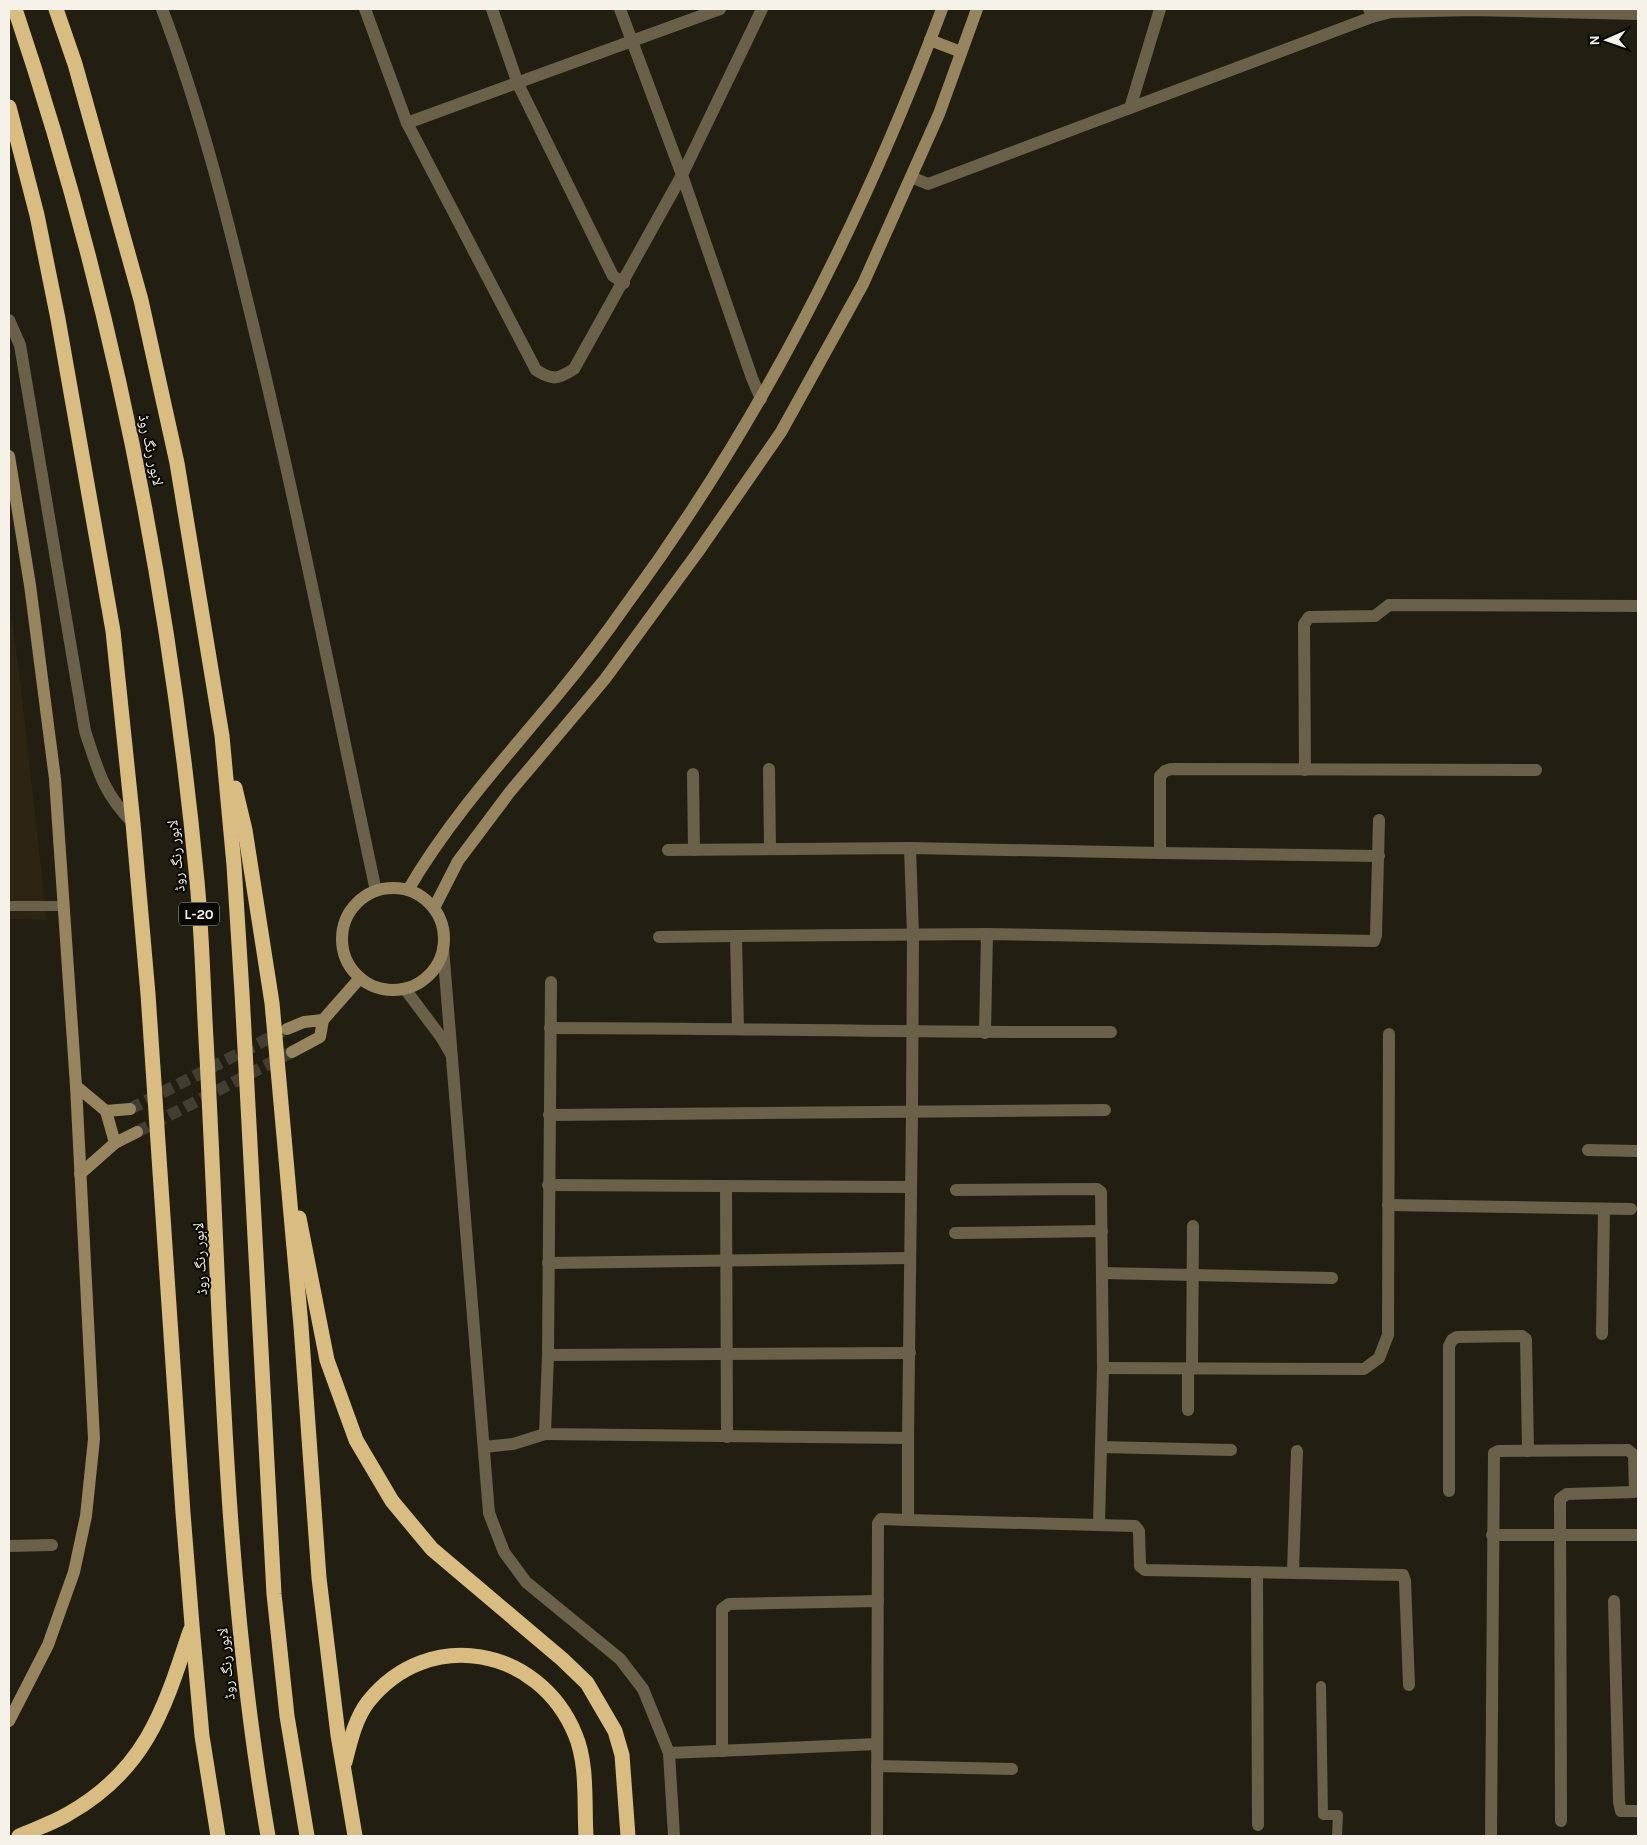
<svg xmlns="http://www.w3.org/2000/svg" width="1647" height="1845" font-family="Karla,'Noto Naskh Arabic',sans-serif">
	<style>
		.built { fill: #2d2413 }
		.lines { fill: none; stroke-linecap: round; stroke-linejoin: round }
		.secondary-tunnel { stroke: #433e32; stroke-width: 12; stroke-dasharray: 12 6; stroke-linecap: butt }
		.lane { stroke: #6b6049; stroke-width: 10 }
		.street { stroke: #6b6049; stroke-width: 12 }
		.secondary { stroke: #978560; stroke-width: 12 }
		.highway { stroke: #d9bc82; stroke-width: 15 }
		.labels { text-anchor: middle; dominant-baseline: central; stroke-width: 4; stroke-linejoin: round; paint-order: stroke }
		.shield { fill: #0a0804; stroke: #afaca5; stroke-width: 1 }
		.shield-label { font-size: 14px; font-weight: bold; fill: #f6f2ea }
		.street-label { font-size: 15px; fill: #f6f2ea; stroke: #0a0804 }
	</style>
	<rect width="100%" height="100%" fill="#231e12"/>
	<polygon class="built" points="9,601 19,672 47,920 9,919"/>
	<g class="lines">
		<g class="secondary-tunnel">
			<polyline points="130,1109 283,1031"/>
			<polyline points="137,1132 292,1052"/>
		</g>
		<g class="lane">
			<polyline points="9,906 64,906"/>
			<polyline points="1321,1686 1323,1815 1338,1815 1337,1836"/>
		</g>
		<g class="street">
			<path d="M162 9C202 114 229 224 255 333 300 518 336 705 376 891"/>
			<path d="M365 9 407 123 536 370C553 381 558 379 574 369L682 175 620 9"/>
			<polyline points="492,9 518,84 613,276 624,283"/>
			<polyline points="1372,17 1391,12 1472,10 1638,14"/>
			<polyline points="1130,108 1160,9"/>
			<polyline points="407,123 720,9"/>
			<polyline points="911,177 928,184 1372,17 1369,9"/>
			<path d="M9 320 20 345 85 731C98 770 103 793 133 823"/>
			<polyline points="761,399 752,378 682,175 762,9"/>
			<polyline points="769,769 770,849"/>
			<polyline points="1305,770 1304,624 1309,617 1375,616 1389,605 1638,606"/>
			<polyline points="693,774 694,850"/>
			<polyline points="668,850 910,848 1160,853 1160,776 1165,771 1171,769 1536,770"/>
			<polyline points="1160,853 1379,856"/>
			<polyline points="659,937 736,936"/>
			<polyline points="443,948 489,1513 504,1552 526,1582 620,1659 643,1689 669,1753 674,1836"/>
			<polyline points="551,982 548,1355 545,1434 908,1438 912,1112 913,935 910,848"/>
			<polyline points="405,989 441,1037 451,1054"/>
			<path d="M550 1028C737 1028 924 1033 1111 1032"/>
			<polyline points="738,1028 736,936 987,934 1374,941 1376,935 1379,820"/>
			<polyline points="985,1033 987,934"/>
			<polyline points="549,1115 1105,1110"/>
			<polyline points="1588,1150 1638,1151"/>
			<polyline points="548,1185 910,1187"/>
			<polyline points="726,1186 727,1437"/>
			<polyline points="956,1190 1097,1189 1101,1192 1103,1368 1099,1524"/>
			<polyline points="1388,1205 1631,1209"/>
			<polyline points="955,1233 1102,1231"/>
			<polyline points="548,1263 910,1258"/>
			<polyline points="1102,1273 1332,1278"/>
			<polyline points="1602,1334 1604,1209"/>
			<polyline points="548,1355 910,1353"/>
			<polyline points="1103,1368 1364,1369 1379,1358 1388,1335 1389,1034"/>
			<polyline points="1192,1369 1193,1226"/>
			<polyline points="1188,1410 1188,1369"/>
			<polyline points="484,1447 513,1444 545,1434"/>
			<polyline points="1101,1447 1231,1450"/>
			<polyline points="1449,1491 1449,1346 1452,1340 1457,1337 1522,1336 1526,1339 1528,1451"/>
			<polyline points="908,1520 1135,1526 1139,1531 1140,1566 1145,1570 1403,1575 1405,1581 1409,1685"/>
			<polyline points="1492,1535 1638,1535"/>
			<polyline points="9,1546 52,1545"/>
			<polyline points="1257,1572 1258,1825"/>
			<polyline points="1293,1572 1297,1451"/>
			<polyline points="1614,1601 1619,1802 1621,1811 1638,1811"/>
			<polyline points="722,1751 722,1609 729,1604 878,1601"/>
			<polyline points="669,1753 877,1744"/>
			<polyline points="877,1766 1012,1769"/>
			<polyline points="877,1836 878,1523 881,1519 908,1520 908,1438"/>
			<polyline points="1491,1836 1494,1453 1498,1451 1628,1450 1634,1455 1635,1492 1567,1494 1560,1499 1561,1821"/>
		</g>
		<g class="secondary">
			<polyline points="930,40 961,52"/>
			<polyline points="9,456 30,585 55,779 76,1086 94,1439 86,1516 74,1572 48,1645 9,1721"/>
			<circle cx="393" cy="939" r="51"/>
			<path d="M408 890C450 818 507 756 560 692 583 664 605 635 626 605 760 423 863 220 942 9"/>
			<polyline points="434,908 458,861 509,793 605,679 698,552 781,432 863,284 939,114 977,9"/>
			<polyline points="287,1029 304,1022 323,1020"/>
			<polyline points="292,1052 320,1037 323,1020 360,978"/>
			<polyline points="76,1086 106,1111 130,1109"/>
			<polyline points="106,1111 115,1143"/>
			<polyline points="80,1174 115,1143 137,1132"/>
		</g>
		<g class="highway">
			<path d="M15 9C110 291 169 584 197 881 202 934 203 986 206 1039 221 1305 222 1573 268 1836"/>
			<polyline points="56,9 75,64 141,300 177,463 222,736 234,865 242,993 274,1594 287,1716 307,1836"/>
			<polyline points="9,107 37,215 58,319 113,631 133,823 148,994 183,1513 192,1625 202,1736 218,1836"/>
			<polyline points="235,788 245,830 272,1003 301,1326 319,1578 338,1735 355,1836"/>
			<polyline points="299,1218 327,1360 356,1440 392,1501 432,1549 562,1659 587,1683 615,1731 622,1755 628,1836"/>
			<path d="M345 1762C350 1742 355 1719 368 1702 428 1626 539 1647 575 1734 588 1764 584 1804 586 1836"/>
			<path d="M19 1836C35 1829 53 1823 68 1814 146 1770 164 1710 190 1631"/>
		</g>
	</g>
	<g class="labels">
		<rect class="shield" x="179" y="902.5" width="40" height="23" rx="4"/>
		<g class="shield-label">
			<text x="199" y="914">L-20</text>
		</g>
		<g class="street-label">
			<text transform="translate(151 450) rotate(78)">لاہور رنگ روڈ</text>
			<text transform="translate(176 856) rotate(-96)">لاہور رنگ روڈ</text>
			<text transform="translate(200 1259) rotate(-93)">لاہور رنگ روڈ</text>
			<text transform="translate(226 1664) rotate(-96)">لاہور رنگ روڈ</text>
		</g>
	</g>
	<rect width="1647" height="1845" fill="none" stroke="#f6f2ea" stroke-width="20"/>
	<g transform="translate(1607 40) rotate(268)" stroke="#0a0804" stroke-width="4" paint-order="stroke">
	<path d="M0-4L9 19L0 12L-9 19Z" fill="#f6f2ea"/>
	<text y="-8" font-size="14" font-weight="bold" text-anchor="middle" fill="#f6f2ea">N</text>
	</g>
</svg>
